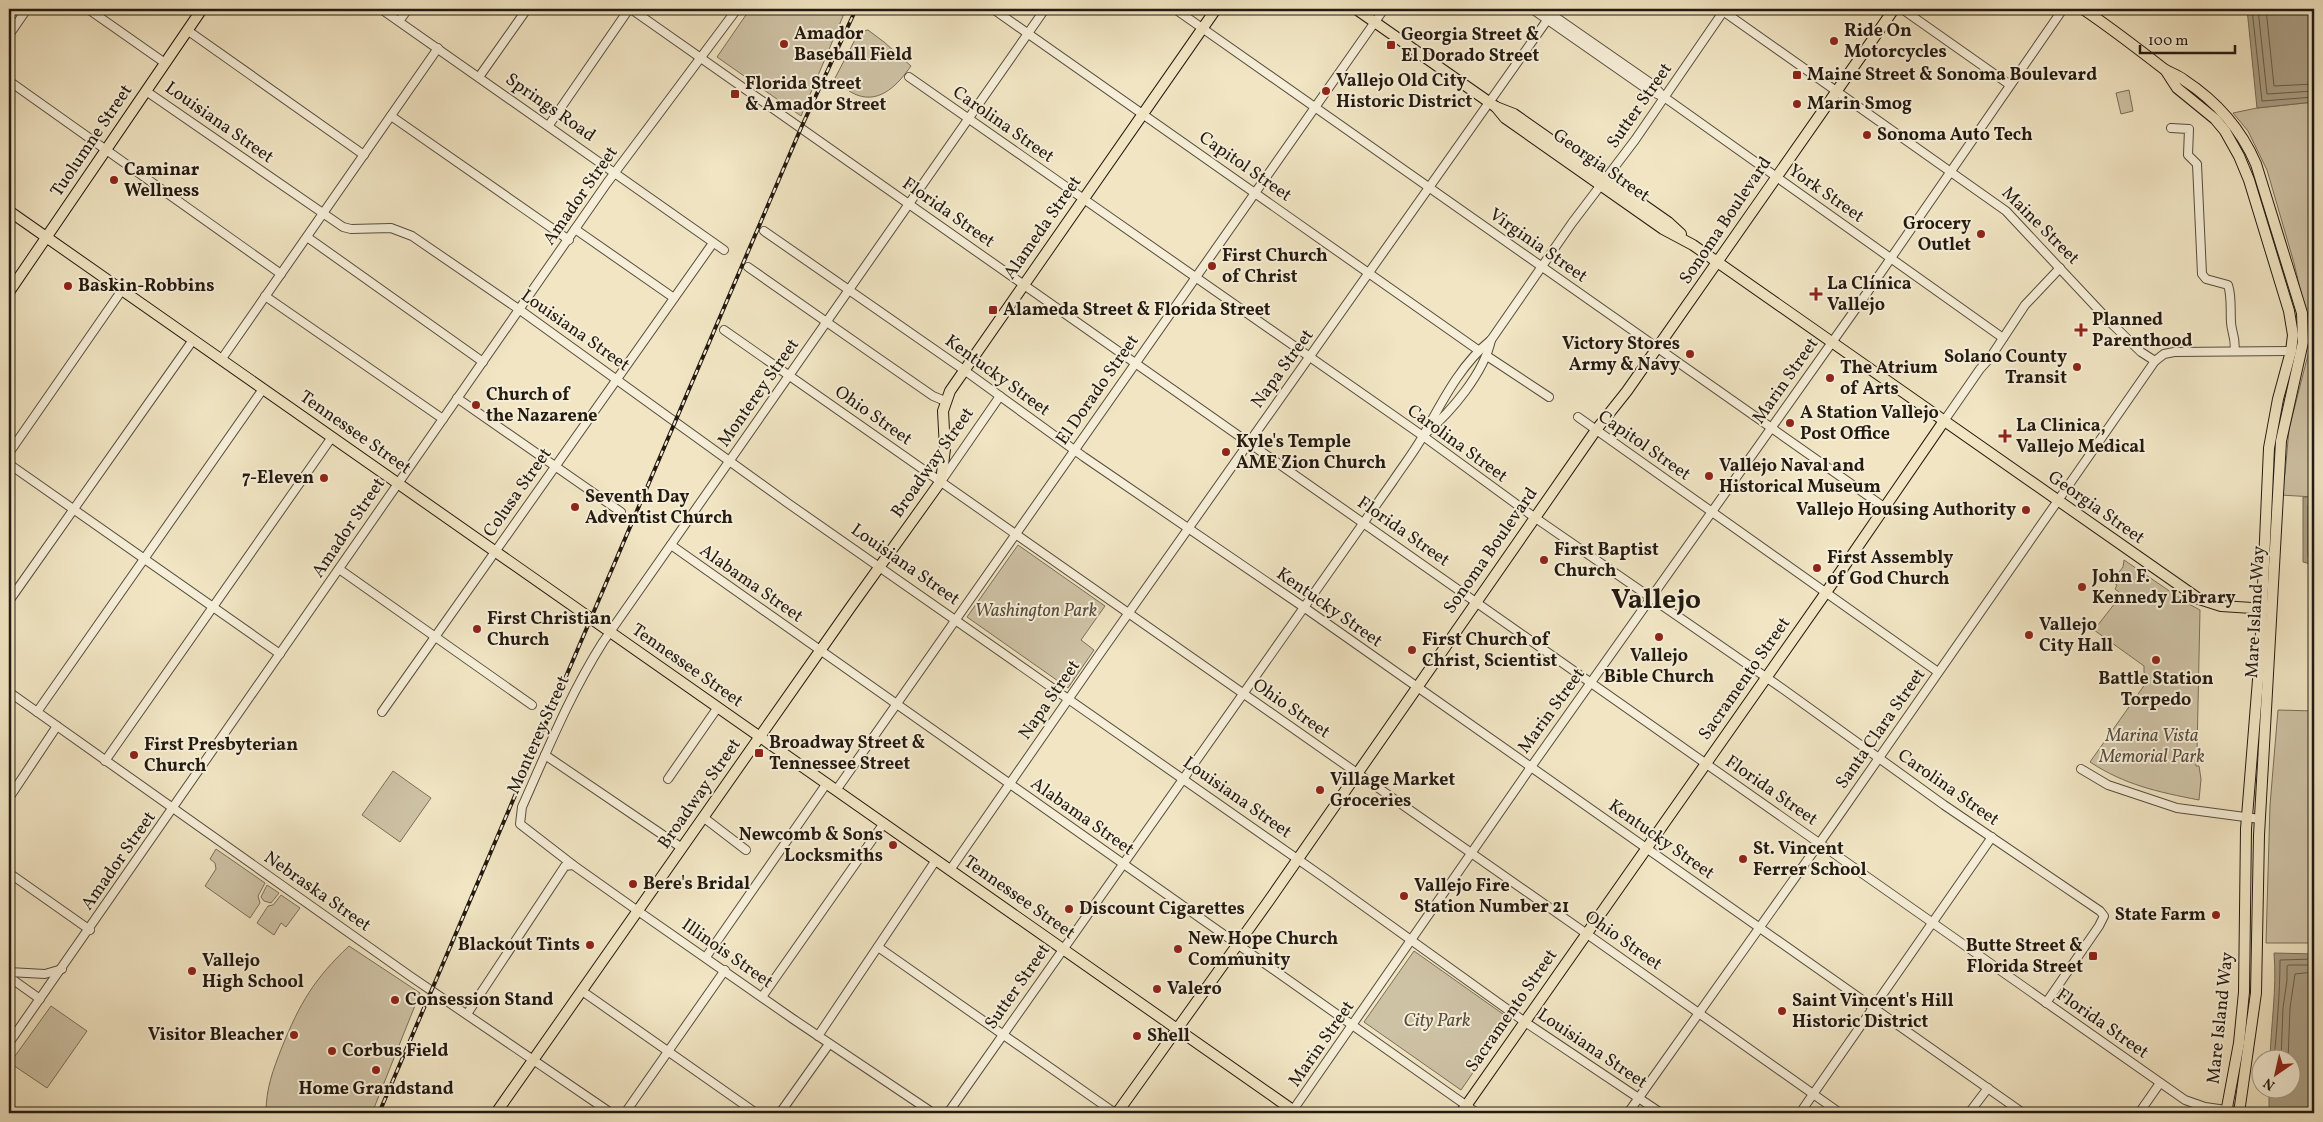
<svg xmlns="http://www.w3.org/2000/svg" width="2323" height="1122" font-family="Vollkorn,serif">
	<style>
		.green { fill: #cec2a5; stroke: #786e5a }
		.water { fill: #aba086; stroke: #756a57 }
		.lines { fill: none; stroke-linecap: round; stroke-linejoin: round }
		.shore { stroke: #675d4b; stroke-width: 1 }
		.minor-casing { stroke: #564d3d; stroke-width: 10 }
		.major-casing { stroke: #231a10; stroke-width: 12 }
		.minor { stroke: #f6eed8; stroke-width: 8 }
		.major { stroke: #f1e5c3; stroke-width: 10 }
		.rail-casing { stroke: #231a10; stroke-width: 4 }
		.rail { stroke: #f6eed8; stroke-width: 2; stroke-dasharray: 5.5; stroke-linecap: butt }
		.poi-dot { fill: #8f2418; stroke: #f6eed8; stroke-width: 2 }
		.labels { text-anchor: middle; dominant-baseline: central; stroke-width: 4; stroke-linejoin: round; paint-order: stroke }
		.poi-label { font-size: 18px; font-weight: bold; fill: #231a10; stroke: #f6eed8; text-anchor: start }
		.street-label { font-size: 18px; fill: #231a10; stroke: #f6eed8 }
		.park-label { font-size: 18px; font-style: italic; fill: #564c3d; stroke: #f6eed8 }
		.town-label { font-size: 28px; font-weight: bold; fill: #231a10; stroke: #f6eed8 }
	</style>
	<rect width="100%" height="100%" fill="#f1e5c3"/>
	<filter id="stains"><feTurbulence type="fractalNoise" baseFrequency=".004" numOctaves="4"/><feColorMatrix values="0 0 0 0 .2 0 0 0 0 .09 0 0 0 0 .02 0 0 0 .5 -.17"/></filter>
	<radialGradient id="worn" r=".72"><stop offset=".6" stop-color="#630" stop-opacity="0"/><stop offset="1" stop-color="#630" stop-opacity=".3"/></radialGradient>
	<g class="green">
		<polygon points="750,9 846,9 801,116 717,57"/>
		<path d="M868 30 884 42 911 66C899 83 881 104 857 95 849 92 841 85 834 80L859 32Z"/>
		<polygon points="2129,90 2133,111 2121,114 2116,93"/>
		<polygon points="2314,102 2314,497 2280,495 2285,474 2289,429 2310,347 2309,327 2294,263 2267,170 2248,131 2233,113 2257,108"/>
		<polygon points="1018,545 1105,606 1081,640 1094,650 1068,688 967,617"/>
		<path d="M2124 560 2187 603 2200 610 2197 752H2194L2196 766H2199L2201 779 2199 800C2158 792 2125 785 2090 762L2148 680 2144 672V666L2094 630 2115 603 2114 601 2120 593 2115 589 2117 585 2111 581 2110 569 2117 575 2123 567Z"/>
		<polygon points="2278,710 2314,711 2314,943 2266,943 2270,805"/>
		<polygon points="393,771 431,798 400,842 362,815"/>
		<polygon points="216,849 265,883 258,896 260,903 250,918 205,886 216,869 215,863 210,859"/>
		<polygon points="267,885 279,893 271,903 264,901 261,897"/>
		<polygon points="281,895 300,908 286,927 281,923 274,935 257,923 268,906 273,905"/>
		<path d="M349 946 420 993 372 1113H266C266 1088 273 1070 282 1047 300 1003 314 979 349 946Z"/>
		<polygon points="1414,951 1510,1019 1461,1090 1364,1022"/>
		<polygon points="51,1006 87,1031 47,1088 10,1063"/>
	</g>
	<g class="water">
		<polygon points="2247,9 2314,9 2314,102 2257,108"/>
		<polygon points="2303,497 2314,497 2314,565 2303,562"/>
		<path d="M2274 953 2314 954V1113H2269V1090H2290V1060L2270 1059C2271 1024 2277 988 2274 953Z"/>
	</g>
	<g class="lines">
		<g class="shore">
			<polyline points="2252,9 2262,101 2314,97"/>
			<polyline points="2258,9 2267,94 2314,91"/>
			<polyline points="2266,9 2274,86 2314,84"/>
			<polyline points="2314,502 2308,505 2308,557 2314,560"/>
			<path d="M2274 1060C2277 1026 2280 993 2280 960L2314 959"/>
			<polyline points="2281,1060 2283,1008 2287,980 2287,966 2289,965 2314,965"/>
			<polyline points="2288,1060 2290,1008 2295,974 2314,972"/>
		</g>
		<defs>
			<g id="minor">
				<polyline points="88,9 165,63"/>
				<polyline points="381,9 724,250"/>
				<polyline points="631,9 2185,1100 2205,1107 2240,1112"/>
				<polyline points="993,9 1478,350"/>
				<polyline points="1175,9 1884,507"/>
				<polyline points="1532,9 1648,90 1664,97 2003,338"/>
				<polyline points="1544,9 1652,84 1661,94"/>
				<polyline points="1720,9 2006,211 2112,324 2141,352 2155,361"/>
				<polyline points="1902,9 2010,85"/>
				<polyline points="399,21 408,9"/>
				<polyline points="187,30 364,155"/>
				<polyline points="9,35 27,9"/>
				<polyline points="479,77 527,9"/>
				<polyline points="909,77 1423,436 1534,517 1783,689 1944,805 2100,911 2104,916 2099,926 2046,1003"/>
				<polyline points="9,81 281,274"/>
				<polyline points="146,91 343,227 351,229 391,228 412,236 520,310 789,504 1326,879 1525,1022 1661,1113"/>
				<polyline points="391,116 569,240"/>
				<polyline points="549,125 629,9"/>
				<path d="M2171 128 2189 129 2188 155 2197 164 2202 274 2206 279 2228 285C2233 300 2229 319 2232 329 2234 336 2235 343 2235 351"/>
				<polyline points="575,229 674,298"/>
				<polyline points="764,231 964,370 1084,457 1305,608 2023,1113"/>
				<polyline points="307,237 483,362"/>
				<polyline points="748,267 871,353 933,396 945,401"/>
				<polyline points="265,296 443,419"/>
				<polyline points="724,330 1587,934 1840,1113"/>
				<polyline points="1487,356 1549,397"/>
				<polyline points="221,360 438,48"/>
				<polyline points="457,398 621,512"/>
				<polyline points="1578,417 1938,672"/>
				<polyline points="1944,421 1980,369 1990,358 2025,305 2060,268"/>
				<path d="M1426 433C1451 412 1484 373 1491 340"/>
				<polyline points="9,453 122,290"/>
				<polyline points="9,464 280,654"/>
				<polyline points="942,480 1000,396"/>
				<polyline points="671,545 1477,1113"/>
				<polyline points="339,569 532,705"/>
				<polyline points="9,601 193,340"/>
				<polyline points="9,692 410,976 611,1113"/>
				<polyline points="37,712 263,389"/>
				<polyline points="382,712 713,243"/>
				<polyline points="545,755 682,848"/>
				<polyline points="105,761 332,437"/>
				<polyline points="2081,769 2108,785 2177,808 2260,819"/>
				<polyline points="668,779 718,707"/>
				<polyline points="837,789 1384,9"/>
				<polyline points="9,798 57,726"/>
				<polyline points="703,817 746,850"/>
				<polyline points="950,870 1099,655 1555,9"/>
				<polyline points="9,873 90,930"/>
				<polyline points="878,947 1115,1113"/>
				<polyline points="706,957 827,783"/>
				<polyline points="9,972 45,974 62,969"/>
				<polyline points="9,977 40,999"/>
				<polyline points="582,991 756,1113"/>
				<polyline points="762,997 884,823"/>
				<polyline points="467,1014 565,866 573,865"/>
				<polyline points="818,1036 936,860"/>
				<polyline points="9,1043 607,183 737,9"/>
				<polyline points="625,1113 725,970"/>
				<polyline points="780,1113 829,1044"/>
				<path d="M933 1113 793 1019 638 911 573 865 520 824 522 807C547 751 570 694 603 642L1045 9"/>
				<path d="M948 1113 1393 481C1403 466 1414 452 1423 436 1442 402 1460 365 1491 340L1572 223 1635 140 1725 9"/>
				<polyline points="1291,1113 1531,767 1862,300 2063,9"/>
				<polyline points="1628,1113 1833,824 2155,361 2164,354 2174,352 2291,351"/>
				<polyline points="1800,1113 1992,837"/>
				<polyline points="1969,1113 1988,1088"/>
				<polyline points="2139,1113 2160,1083"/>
			</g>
			<g id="major">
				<polyline points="1356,9 1496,107 1514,114 1668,222 1681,234"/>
				<path d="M2083 9C2111 28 2137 48 2164 69 2170 73 2178 75 2184 80 2216 101 2241 129 2256 164L2302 313 2303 342 2281 441 2259 835 2256 993 2239 1113"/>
				<polyline points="2166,71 2177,88 2215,119 2225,131 2239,156 2249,180 2289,311 2293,335 2291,351 2278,399 2269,448 2260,655 2246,829 2244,992 2239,1043 2226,1113"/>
				<polyline points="1496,107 1505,118 1663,229 1693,245 2199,599 2221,606 2268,609"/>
				<polyline points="9,211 1297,1113"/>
				<polyline points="9,292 202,9"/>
				<polyline points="496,1113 850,608 941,481 945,449 943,411 950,391 1216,9"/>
				<polyline points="1117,1113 1268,902 1596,430 1627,391 1894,9"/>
				<polyline points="1461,1113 1841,571 1944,421"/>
			</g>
		</defs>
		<use href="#minor" class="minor-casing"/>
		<use href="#major" class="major-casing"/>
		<use href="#minor" class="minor"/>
		<use href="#major" class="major"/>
		<defs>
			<polyline id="rail" points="379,1113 801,128 856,9"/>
		</defs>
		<use href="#rail" class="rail-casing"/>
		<use href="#rail" class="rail"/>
	</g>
	<g class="poi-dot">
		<circle cx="1834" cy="41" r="5"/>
		<circle cx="784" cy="44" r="5"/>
		<rect x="1386" y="40" width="10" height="10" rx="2.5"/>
		<rect x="1792" y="70" width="10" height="10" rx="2.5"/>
		<circle cx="1326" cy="91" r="5"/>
		<rect x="730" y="89" width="10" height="10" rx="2.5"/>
		<circle cx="1797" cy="104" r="5"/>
		<circle cx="1867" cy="135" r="5"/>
		<circle cx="114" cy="180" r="5"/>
		<circle cx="1981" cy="234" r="5"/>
		<circle cx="1212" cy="266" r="5"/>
		<circle cx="68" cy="286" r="5"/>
		<path d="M1813.5 286.5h5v5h5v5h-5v5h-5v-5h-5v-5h5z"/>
		<rect x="988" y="305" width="10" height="10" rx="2.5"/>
		<path d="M2078.5 322.5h5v5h5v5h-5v5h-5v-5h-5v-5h5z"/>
		<circle cx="1690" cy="354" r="5"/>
		<circle cx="2077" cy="367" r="5"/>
		<circle cx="1830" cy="378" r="5"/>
		<circle cx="476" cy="405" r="5"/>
		<circle cx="1790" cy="423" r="5"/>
		<path d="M2002.5 428.5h5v5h5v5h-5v5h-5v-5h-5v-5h5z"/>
		<circle cx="1226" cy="452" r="5"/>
		<circle cx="1709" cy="476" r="5"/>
		<circle cx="324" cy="478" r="5"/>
		<circle cx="575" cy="507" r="5"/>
		<circle cx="2026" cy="510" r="5"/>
		<circle cx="1544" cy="560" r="5"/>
		<circle cx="1817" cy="568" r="5"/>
		<circle cx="2082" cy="587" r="5"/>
		<circle cx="477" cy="629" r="5"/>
		<circle cx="2029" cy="635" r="5"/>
		<circle cx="1659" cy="637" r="5"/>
		<circle cx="1412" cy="650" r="5"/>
		<circle cx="2156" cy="660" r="5"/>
		<rect x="754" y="748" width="10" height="10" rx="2.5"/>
		<circle cx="134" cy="755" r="5"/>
		<circle cx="1320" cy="790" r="5"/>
		<circle cx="893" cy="845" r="5"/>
		<circle cx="1743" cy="859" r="5"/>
		<circle cx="633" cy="884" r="5"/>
		<circle cx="1404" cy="896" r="5"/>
		<circle cx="1069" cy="909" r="5"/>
		<circle cx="2216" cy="915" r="5"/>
		<circle cx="590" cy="945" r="5"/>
		<circle cx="1178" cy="949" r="5"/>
		<rect x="2088" y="951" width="10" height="10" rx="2.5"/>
		<circle cx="192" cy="971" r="5"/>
		<circle cx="1157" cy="989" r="5"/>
		<circle cx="395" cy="1000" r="5"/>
		<circle cx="1782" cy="1011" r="5"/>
		<circle cx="294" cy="1035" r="5"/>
		<circle cx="1137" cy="1036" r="5"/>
		<circle cx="332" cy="1051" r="5"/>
		<circle cx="376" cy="1070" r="5"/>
	</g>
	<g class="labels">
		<g class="poi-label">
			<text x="1844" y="31">Ride On<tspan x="1844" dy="21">Motorcycles</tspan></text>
			<text x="794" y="34">Amador<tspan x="794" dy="21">Baseball Field</tspan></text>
			<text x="1401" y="35">Georgia Street &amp;<tspan x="1401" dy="21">El Dorado Street</tspan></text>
			<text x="1807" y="75">Maine Street &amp; Sonoma Boulevard</text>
			<text x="1336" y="81">Vallejo Old City<tspan x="1336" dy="21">Historic District</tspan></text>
			<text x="745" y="84">Florida Street<tspan x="745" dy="21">&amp; Amador Street</tspan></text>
			<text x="1807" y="104">Marin Smog</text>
			<text x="1877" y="135">Sonoma Auto Tech</text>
			<text x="124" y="170">Caminar<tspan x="124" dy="21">Wellness</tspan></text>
			<text x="1971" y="224" text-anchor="end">Grocery<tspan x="1971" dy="21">Outlet</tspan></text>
			<text x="1222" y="256">First Church<tspan x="1222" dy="21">of Christ</tspan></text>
			<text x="1827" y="284">La Clínica<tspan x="1827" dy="21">Vallejo</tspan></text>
			<text x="78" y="286">Baskin-Robbins</text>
			<text x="1003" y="310">Alameda Street &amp; Florida Street</text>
			<text x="2092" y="320">Planned<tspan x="2092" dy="21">Parenthood</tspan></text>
			<text x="1680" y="344" text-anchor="end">Victory Stores<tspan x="1680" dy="21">Army &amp; Navy</tspan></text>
			<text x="2067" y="357" text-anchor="end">Solano County<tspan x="2067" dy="21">Transit</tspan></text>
			<text x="1840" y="368">The Atrium<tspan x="1840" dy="21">of Arts</tspan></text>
			<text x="486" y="395">Church of<tspan x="486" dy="21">the Nazarene</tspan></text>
			<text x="1800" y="413">A Station Vallejo<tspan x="1800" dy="21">Post Office</tspan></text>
			<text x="2016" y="426">La Clinica,<tspan x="2016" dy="21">Vallejo Medical</tspan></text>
			<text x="1236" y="442">Kyle's Temple<tspan x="1236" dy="21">AME Zion Church</tspan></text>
			<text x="1719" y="466">Vallejo Naval and<tspan x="1719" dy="21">Historical Museum</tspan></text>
			<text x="314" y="478" text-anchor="end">7-Eleven</text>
			<text x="585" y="497">Seventh Day<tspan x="585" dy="21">Adventist Church</tspan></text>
			<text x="2016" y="510" text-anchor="end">Vallejo Housing Authority</text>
			<text x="1554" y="550">First Baptist<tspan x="1554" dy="21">Church</tspan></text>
			<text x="1827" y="558">First Assembly<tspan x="1827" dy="21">of God Church</tspan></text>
			<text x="2092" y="577">John F.<tspan x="2092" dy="21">Kennedy Library</tspan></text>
			<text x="487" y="619">First Christian<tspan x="487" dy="21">Church</tspan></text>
			<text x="2039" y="625">Vallejo<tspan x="2039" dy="21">City Hall</tspan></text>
			<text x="1422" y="640">First Church of<tspan x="1422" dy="21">Christ, Scientist</tspan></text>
			<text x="1659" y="656" text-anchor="middle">Vallejo<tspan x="1659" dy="21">Bible Church</tspan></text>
			<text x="2156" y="679" text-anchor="middle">Battle Station<tspan x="2156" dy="21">Torpedo</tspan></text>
			<text x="769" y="743">Broadway Street &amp;<tspan x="769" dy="21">Tennessee Street</tspan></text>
			<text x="144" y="745">First Presbyterian<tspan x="144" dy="21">Church</tspan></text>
			<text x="1330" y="780">Village Market<tspan x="1330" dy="21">Groceries</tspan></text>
			<text x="883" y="835" text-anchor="end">Newcomb &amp; Sons<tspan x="883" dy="21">Locksmiths</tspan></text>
			<text x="1753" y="849">St. Vincent<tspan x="1753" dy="21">Ferrer School</tspan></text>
			<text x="643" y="884">Bere's Bridal</text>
			<text x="1414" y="886">Vallejo Fire<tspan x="1414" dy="21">Station Number 21</tspan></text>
			<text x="1079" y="909">Discount Cigarettes</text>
			<text x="2206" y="915" text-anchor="end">State Farm</text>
			<text x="1188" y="939">New Hope Church<tspan x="1188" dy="21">Community</tspan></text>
			<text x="580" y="945" text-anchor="end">Blackout Tints</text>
			<text x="2083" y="946" text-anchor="end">Butte Street &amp;<tspan x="2083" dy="21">Florida Street</tspan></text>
			<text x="202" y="961">Vallejo<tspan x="202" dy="21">High School</tspan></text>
			<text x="1167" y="989">Valero</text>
			<text x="405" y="1000">Consession Stand</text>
			<text x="1792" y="1001">Saint Vincent's Hill<tspan x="1792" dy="21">Historic District</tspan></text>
			<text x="284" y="1035" text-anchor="end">Visitor Bleacher</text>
			<text x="1147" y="1036">Shell</text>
			<text x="342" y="1051">Corbus Field</text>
			<text x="376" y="1089" text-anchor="middle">Home Grandstand</text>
		</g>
		<g class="street-label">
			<text transform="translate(1640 106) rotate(-55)">Sutter Street</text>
			<text transform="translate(550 108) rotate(35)">Springs Road</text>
			<text transform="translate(219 123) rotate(35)">Louisiana Street</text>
			<text transform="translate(1003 125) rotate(35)">Carolina Street</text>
			<text transform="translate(92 141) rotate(-56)">Tuolumne Street</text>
			<text transform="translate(1601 166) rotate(35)">Georgia Street</text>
			<text transform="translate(1245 167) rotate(35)">Capitol Street</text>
			<text transform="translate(1826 194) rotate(35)">York Street</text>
			<text transform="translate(581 196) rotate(-55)">Amador Street</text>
			<text transform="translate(948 213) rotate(35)">Florida Street</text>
			<text transform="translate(1726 221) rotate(-56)">Sonoma Boulevard</text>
			<text transform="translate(2040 226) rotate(45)">Maine Street</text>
			<text transform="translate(1043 228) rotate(-55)">Alameda Street</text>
			<text transform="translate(1538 246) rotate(35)">Virginia Street</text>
			<text transform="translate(575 331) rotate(35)">Louisiana Street</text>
			<text transform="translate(1283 369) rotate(-54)">Napa Street</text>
			<text transform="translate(997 376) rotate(36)">Kentucky Street</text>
			<text transform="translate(1786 381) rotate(-55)">Marin Street</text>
			<text transform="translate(1098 390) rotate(-55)">El Dorado Street</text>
			<text transform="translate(759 393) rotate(-55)">Monterey Street</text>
			<text transform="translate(873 416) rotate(35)">Ohio Street</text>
			<text transform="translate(355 433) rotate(35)">Tennessee Street</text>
			<text transform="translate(1457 444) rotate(36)">Carolina Street</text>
			<text transform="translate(1644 446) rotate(35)">Capitol Street</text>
			<text transform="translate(933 463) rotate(-55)">Broadway Street</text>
			<text transform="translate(518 493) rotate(-55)">Colusa Street</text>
			<text transform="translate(2096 508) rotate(35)">Georgia Street</text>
			<text transform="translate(349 528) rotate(-56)">Amador Street</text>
			<text transform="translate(1403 532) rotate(35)">Florida Street</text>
			<text transform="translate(1491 551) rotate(-55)">Sonoma Boulevard</text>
			<text transform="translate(905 565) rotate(35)">Louisiana Street</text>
			<text transform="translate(751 584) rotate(35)">Alabama Street</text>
			<text transform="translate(1329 608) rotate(35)">Kentucky Street</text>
			<text transform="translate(2256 612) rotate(-87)">Mare Island Way</text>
			<text transform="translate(687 666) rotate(35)">Tennessee Street</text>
			<text transform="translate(1745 679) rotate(-55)">Sacramento Street</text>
			<text transform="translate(1050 700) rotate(-55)">Napa Street</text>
			<text transform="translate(1291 709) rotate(35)">Ohio Street</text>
			<text transform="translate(1552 711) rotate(-54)">Marin Street</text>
			<text transform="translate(1881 729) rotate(-55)">Santa Clara Street</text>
			<text transform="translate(539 735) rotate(-66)">Monterey Street</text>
			<text transform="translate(1948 788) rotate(35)">Carolina Street</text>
			<text transform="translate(1771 791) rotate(35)">Florida Street</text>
			<text transform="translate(700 794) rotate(-55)">Broadway Street</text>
			<text transform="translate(1237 798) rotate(35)">Louisiana Street</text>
			<text transform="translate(1082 817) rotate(35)">Alabama Street</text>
			<text transform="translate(1661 840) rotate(35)">Kentucky Street</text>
			<text transform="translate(119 861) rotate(-55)">Amador Street</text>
			<text transform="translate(317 892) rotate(35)">Nebraska Street</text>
			<text transform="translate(1019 898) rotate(35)">Tennessee Street</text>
			<text transform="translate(1623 941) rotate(35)">Ohio Street</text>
			<text transform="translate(727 954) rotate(35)">Illinois Street</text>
			<text transform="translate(1018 987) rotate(-55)">Sutter Street</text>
			<text transform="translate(1512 1011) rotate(-55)">Sacramento Street</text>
			<text transform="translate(2221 1018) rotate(-84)">Mare Island Way</text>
			<text transform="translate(2102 1024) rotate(35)">Florida Street</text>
			<text transform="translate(1322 1044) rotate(-55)">Marin Street</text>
			<text transform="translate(1592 1049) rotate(34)">Louisiana Street</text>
		</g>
		<g class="park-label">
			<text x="1036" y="611">Washington Park</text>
			<text x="2152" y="736">Marina Vista<tspan x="2152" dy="21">Memorial Park</tspan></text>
			<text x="1437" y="1021">City Park</text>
		</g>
		<g class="town-label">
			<text x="1656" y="600">Vallejo</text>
		</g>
	</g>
	<rect width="2323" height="1122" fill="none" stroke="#f1e5c3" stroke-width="30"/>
	<rect x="10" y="10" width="2303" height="1102" fill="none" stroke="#231a10" stroke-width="2.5"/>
	<rect x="15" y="15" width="2293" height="1092" fill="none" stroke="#231a10"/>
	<g transform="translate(2276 1074) rotate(214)"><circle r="24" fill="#f6eed8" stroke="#a29988"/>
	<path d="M0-4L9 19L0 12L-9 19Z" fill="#8f2418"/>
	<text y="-8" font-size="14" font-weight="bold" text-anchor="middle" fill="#231a10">N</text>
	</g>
	<path d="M2140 45v8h95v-8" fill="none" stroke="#231a10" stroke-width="2.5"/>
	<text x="2148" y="45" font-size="15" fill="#231a10" stroke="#f6eed8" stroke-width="4" paint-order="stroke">100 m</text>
	<rect width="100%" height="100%" filter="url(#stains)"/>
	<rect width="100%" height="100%" fill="url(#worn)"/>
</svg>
